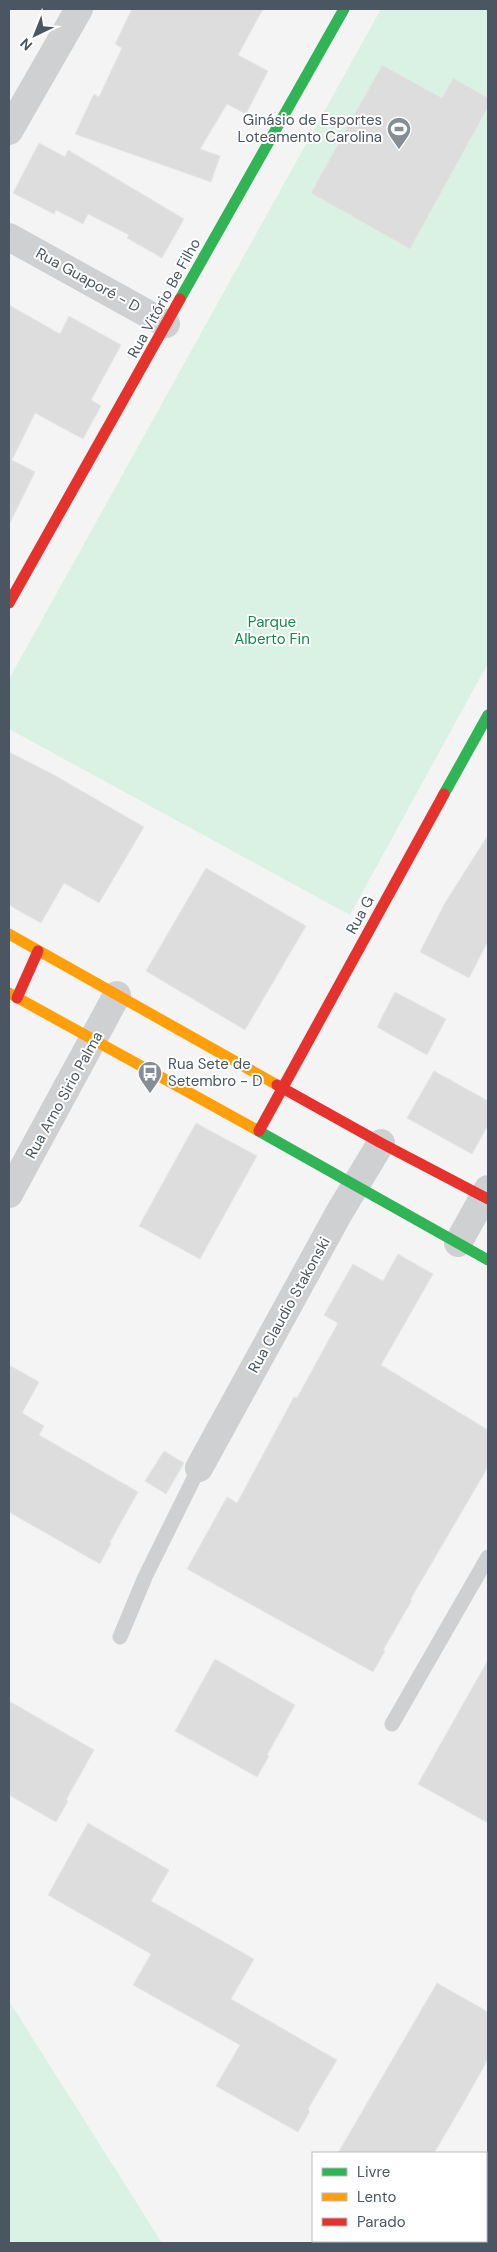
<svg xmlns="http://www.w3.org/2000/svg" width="497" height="2252" font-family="'DM Sans',sans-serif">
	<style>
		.green { fill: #d9f2e3 }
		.building { fill: #ddddde; stroke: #e5e6e7 }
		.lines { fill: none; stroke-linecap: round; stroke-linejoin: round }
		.lane { stroke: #ced0d2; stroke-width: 15 }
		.street { stroke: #ced0d2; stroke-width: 28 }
		.fast { stroke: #30b455; stroke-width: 11 }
		.slow { stroke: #ff9f0a; stroke-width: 11 }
		.jam { stroke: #e5322d; stroke-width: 11 }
		.labels { text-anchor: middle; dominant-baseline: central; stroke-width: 4; stroke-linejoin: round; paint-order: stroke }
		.poi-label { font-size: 15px; fill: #4a5661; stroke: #fff; text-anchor: end }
		.street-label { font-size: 15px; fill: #4a5661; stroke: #fff }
		.park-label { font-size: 15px; fill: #17864f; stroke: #fff }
	</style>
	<rect width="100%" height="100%" fill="#f4f4f4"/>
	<g class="green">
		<polygon points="381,9 488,9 488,663 350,915 9,729 9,679"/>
		<polygon points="9,2001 162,2243 9,2243"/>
	</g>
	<g class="building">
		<polygon points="132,9 263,9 238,55 268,71 246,114 227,104 200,149 220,156 211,182 75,134 94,94 99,97 122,48 115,44"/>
		<polygon points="382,65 442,98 453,78 488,98 488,107 410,249 311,193"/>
		<polygon points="39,143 65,157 68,150 184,219 162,258 127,238 129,235 88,214 83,224 56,210 54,214 13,193"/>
		<polygon points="9,305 60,334 69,316 121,345 91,400 101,406 83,439 35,413 12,460 35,472 9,525"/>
		<polygon points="9,752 54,775 144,827 99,903 64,883 41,923 9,905"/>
		<polygon points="488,835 488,941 469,978 420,952 445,903"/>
		<polygon points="206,868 306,926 245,1030 146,971"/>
		<polygon points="395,992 446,1019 427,1055 377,1027"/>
		<polygon points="434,1071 488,1101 488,1125 472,1154 407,1118"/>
		<polygon points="196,1123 257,1156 200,1259 139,1226"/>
		<polygon points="398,1254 433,1274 381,1365 488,1430 488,1467 410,1600 412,1600 383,1650 385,1651 373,1672 187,1569 227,1497 237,1503 294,1397 297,1398 338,1323 324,1315 353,1264 383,1281"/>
		<polygon points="9,1365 39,1382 22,1413 44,1426 39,1435 138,1492 110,1542 111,1543 100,1564 9,1512"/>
		<polygon points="164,1451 184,1463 166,1494 145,1481"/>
		<polygon points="215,1659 295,1705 267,1755 269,1756 257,1777 175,1731"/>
		<polygon points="488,1660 488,1823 418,1784"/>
		<polygon points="9,1701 94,1750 66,1800 68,1801 56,1822 9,1795"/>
		<polygon points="88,1823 169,1870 151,1901 254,1959 231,1999 337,2060 308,2109 310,2111 298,2132 216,2086 240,2045 133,1985 151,1954 48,1895"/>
		<polygon points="437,1983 488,2012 488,2059 464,2102 434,2153 338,2153"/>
	</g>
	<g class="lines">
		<g class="lane">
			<polyline points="120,1637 145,1577 199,1468"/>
			<polyline points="392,1724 488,1557"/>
		</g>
		<g class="street">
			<polyline points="9,131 79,9"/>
			<polyline points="9,237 166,324"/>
			<polyline points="9,1194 117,995"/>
			<polyline points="458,1243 488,1189"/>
			<polyline points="199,1468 339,1213 381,1143"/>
		</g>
		<g class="fast">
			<polyline points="180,299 344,9"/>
			<polyline points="444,794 488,715"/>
			<polyline points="255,1129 488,1260"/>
		</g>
		<g class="slow">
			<polyline points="9,934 277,1085"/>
			<polyline points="9,993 255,1129"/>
		</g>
		<g class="jam">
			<polyline points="9,603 180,299"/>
			<polyline points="17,998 38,951"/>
			<polyline points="277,1085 381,1143 488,1199"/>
			<polyline points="259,1131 444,794"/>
		</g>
	</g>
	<defs>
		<symbol id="stadium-pin" viewBox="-11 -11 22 30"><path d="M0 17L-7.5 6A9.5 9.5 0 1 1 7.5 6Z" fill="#868d94" stroke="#fff"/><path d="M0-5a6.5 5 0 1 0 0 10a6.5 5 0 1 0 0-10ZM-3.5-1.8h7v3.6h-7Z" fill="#fff"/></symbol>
		<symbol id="bus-pin" viewBox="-11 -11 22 30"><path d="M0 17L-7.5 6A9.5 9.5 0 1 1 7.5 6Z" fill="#868d94" stroke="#fff"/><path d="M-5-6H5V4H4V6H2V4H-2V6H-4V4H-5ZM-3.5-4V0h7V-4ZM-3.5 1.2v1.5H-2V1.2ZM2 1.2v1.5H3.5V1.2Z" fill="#fff"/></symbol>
	</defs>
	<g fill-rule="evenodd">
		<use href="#stadium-pin" x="385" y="115" width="28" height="38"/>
		<use href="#bus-pin" x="136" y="1059" width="28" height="38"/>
	</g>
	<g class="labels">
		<g class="poi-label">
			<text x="382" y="120">Ginásio de Esportes<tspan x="382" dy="17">Loteamento Carolina</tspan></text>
			<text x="168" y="1064" text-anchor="start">Rua Sete de<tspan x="168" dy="17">Setembro - D</tspan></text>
		</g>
		<g class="street-label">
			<text transform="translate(88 280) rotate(29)">Rua Guaporé - D</text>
			<text transform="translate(164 298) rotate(-61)">Rua Vitório Be Filho</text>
			<text transform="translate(360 915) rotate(-61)">Rua G</text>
			<text transform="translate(64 1095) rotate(-61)">Rua Arno Sirio Palma</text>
			<text transform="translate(289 1305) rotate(-61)">Rua Claudio Stakonski</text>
		</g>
		<g class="park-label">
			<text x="272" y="622">Parque<tspan x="272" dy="17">Alberto Fin</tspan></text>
		</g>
	</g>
	<rect width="497" height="2252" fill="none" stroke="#4a5661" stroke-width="20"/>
	<rect x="312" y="2152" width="175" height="90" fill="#ffffff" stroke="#b7bbc0"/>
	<rect x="322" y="2168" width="25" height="8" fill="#30b455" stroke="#b7bbc0"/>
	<text x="357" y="2177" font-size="15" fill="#4a5661">Livre</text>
	<rect x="322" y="2193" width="25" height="8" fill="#ff9f0a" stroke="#b7bbc0"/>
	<text x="357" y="2202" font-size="15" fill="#4a5661">Lento</text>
	<rect x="322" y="2218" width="25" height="8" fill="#e5322d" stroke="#b7bbc0"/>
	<text x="357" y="2227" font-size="15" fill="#4a5661">Parado</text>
	<g transform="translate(35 35) rotate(223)" stroke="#ffffff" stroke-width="4" paint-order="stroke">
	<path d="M0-4L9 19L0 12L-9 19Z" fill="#4a5661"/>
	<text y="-8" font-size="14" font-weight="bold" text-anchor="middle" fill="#4a5661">N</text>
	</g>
</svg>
